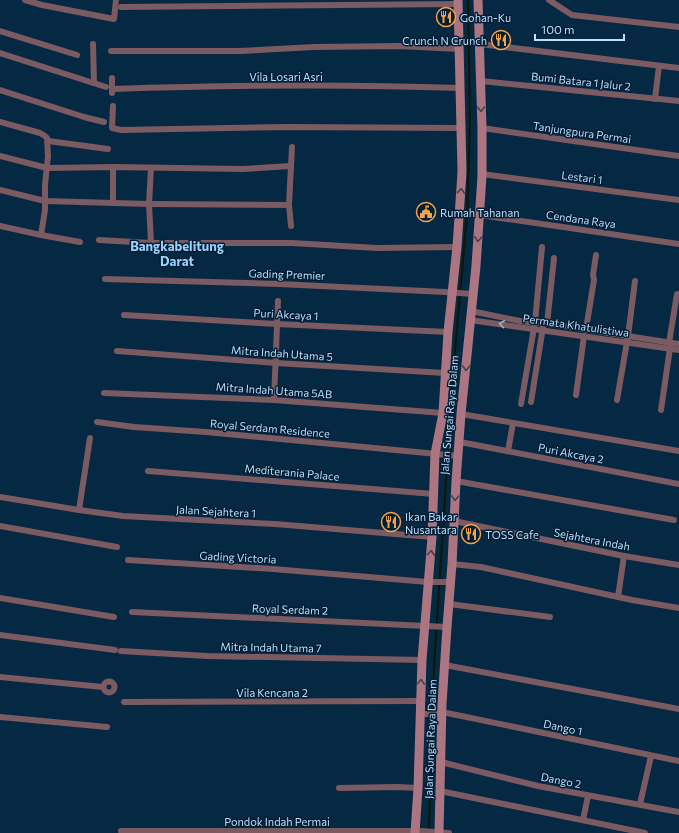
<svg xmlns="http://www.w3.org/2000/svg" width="679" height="833" font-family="Commissioner,sans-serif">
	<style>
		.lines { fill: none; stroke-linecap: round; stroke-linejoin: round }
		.stream { stroke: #0f1700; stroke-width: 2 }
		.street { stroke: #7b5a61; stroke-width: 6 }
		.secondary { stroke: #ab7682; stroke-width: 9 }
		.oneway { stroke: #444255 }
		.oneway2 { stroke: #a7b0c4 }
		.labels { text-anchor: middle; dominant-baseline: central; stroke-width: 3; stroke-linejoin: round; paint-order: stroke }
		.poi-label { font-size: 11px; fill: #bedef9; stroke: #001f37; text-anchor: start }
		.street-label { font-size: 11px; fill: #bedef9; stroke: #001f37 }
		.quarter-label { font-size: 13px; font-weight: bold; fill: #9cd0fb; stroke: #001f37 }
	</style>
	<rect width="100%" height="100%" fill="#052942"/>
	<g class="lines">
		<polyline class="stream" points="429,829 434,666 453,374 467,215 470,122 468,0"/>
		<g class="street">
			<polyline points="25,0 42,5 114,19 116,0"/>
			<polyline points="549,0 572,15 679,27"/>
			<polyline points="121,7 458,4"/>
			<polyline points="0,31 77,55"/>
			<polyline points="93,44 94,83"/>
			<polyline points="480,44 679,68"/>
			<polyline points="111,51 240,51 314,47 399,46 459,49"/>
			<polyline points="0,53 106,87"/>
			<polyline points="112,78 112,93"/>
			<polyline points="481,81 679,101"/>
			<path d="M112 89C228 85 344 84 460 88"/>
			<polyline points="0,90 84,117 104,122"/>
			<polyline points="655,99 659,66"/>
			<polyline points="113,106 112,128 121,130 288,127 461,128"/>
			<polyline points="0,122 40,133 45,136 47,138 48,156 45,185 45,210 41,235"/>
			<polyline points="482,128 679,156"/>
			<polyline points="48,141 108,149"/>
			<polyline points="0,156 47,168 113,167 243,169 291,166 289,205 149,204 45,201 0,190"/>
			<polyline points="291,166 292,147"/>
			<polyline points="482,174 679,200"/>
			<polyline points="113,203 113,167"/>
			<polyline points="289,205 291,226"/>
			<polyline points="480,215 679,244"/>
			<polyline points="0,226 41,235 80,242"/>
			<polyline points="99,240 151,243 292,243 377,248 457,247"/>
			<polyline points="151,243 149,204 151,168"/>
			<polyline points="105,279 279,284 445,292 473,294"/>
			<polyline points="471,311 520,321 557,325 679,344"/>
			<polyline points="124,315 277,324 448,332"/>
			<polyline points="470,320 679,350"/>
			<polyline points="547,324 554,258"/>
			<polyline points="586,329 594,280 593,275 596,255"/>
			<polyline points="669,343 677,294"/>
			<polyline points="117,351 276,363 445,373"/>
			<polyline points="104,393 274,400 443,413"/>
			<polyline points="576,395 584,336"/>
			<polyline points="274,400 278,301"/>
			<polyline points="617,400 628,336 635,281"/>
			<polyline points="531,402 543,327"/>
			<polyline points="521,404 535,322 542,247"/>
			<polyline points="661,410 670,348"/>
			<polyline points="461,414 679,451"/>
			<polyline points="97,422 134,427 206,432 458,456"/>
			<polyline points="460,442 679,484"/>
			<polyline points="508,451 513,423"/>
			<polyline points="148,471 434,494"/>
			<polyline points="456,481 674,520"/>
			<polyline points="0,497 79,510 123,516 275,524 432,537"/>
			<polyline points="79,510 90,438"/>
			<polyline points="454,521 624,556 679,565"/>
			<polyline points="0,526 117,547"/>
			<polyline points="128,560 273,569 428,582 451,582"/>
			<polyline points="452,564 481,567 632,600 679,608"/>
			<polyline points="618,597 624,556"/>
			<polyline points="0,598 114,617"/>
			<polyline points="449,604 550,617"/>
			<polyline points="132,612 447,627"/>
			<polyline points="0,635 115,650"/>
			<polyline points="121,651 207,656 422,660"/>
			<polyline points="445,665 679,709"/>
			<polyline points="0,677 103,687"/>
			<circle cx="109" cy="687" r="5.5"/>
			<polyline points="124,702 420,701"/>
			<polyline points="442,712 679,761"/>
			<polyline points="420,714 442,714"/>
			<polyline points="0,717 107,727"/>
			<polyline points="441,762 538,786 679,812"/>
			<polyline points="339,788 397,787 418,788"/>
			<polyline points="440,791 645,833"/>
			<polyline points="640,804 651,756"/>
			<polyline points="583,820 588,796"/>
			<polyline points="121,831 421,831 449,833"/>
		</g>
		<g class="secondary">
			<polyline points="415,833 418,788 422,660 432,537 435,454 443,413 448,332 457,247 462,172 458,0"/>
			<polyline points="439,833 442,704 447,627 452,564 456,481 461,414 476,266 482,176 482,128 478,0"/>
		</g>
	</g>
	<defs><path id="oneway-chevron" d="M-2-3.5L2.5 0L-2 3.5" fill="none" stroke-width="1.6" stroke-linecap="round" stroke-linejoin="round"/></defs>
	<g class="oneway">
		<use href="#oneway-chevron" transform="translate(481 109) rotate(88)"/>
		<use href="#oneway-chevron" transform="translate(461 191) rotate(-86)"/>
		<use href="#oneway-chevron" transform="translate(478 239) rotate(95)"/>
		<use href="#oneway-chevron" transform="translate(466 368) rotate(93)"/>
		<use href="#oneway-chevron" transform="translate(455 498) rotate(93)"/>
		<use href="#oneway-chevron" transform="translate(431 553) rotate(-85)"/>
		<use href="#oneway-chevron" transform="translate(421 682) rotate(-87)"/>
	</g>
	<use class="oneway2" href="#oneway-chevron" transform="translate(502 324) rotate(-172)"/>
	<defs>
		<symbol id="restaurant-ring" viewBox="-11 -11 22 22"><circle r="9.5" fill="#001f37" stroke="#f6a248" stroke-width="1.5"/><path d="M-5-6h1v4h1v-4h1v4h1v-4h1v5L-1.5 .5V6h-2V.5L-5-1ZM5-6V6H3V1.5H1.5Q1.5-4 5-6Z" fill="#f6a248"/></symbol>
		<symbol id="civic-ring" viewBox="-11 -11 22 22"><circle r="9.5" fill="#001f37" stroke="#f6a248" stroke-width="1.5"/><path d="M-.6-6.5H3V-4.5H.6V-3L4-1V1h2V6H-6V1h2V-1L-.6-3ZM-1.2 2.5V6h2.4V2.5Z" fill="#f6a248"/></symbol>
	</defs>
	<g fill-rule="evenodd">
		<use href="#restaurant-ring" x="435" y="6" width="22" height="22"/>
		<use href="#restaurant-ring" x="490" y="29" width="22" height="22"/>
		<use href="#civic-ring" x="415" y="201" width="22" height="22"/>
		<use href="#restaurant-ring" x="380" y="511" width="22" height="22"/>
		<use href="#restaurant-ring" x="460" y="523" width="22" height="22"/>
	</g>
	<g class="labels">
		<g class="poi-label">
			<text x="460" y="17">Gohan-Ku</text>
			<text x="487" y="40" text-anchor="end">Crunch N Crunch</text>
			<text x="440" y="212">Rumah Tahanan</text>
			<text x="405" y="516">Ikan Bakar<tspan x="405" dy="13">Nusantara</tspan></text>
			<text x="485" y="534">TOSS Cafe</text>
		</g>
		<g class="street-label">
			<text x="286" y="76">Vila Losari Asri</text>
			<text transform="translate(581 81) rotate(6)">Bumi Batara 1 Jalur 2</text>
			<text transform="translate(582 132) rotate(8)">Tanjungpura Permai</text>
			<text transform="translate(582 177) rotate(7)">Lestari 1</text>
			<text transform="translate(581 219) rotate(8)">Cendana Raya</text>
			<text transform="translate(287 274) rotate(2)">Gading Premier</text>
			<text transform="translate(286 314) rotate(3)">Puri Akcaya 1</text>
			<text transform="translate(576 325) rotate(8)">Permata Khatulistiwa</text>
			<text transform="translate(282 353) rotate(4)">Mitra Indah Utama 5</text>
			<text transform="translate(274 390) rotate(4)">Mitra Indah Utama 5AB</text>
			<text transform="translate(449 415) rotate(-85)">Jalan Sungai Raya Dalam</text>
			<text transform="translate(270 428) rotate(5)">Royal Serdam Residence</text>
			<text transform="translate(571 453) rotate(11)">Puri Akcaya 2</text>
			<text transform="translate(292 472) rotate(5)">Mediterania Palace</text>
			<text transform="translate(216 511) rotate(3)">Jalan Sejahtera 1</text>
			<text transform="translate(592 539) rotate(11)">Sejahtera Indah</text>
			<text transform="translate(238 557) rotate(3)">Gading Victoria</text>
			<text transform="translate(290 609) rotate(2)">Royal Serdam 2</text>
			<text transform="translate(271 647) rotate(1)">Mitra Indah Utama 7</text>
			<text x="272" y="692">Vila Kencana 2</text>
			<text transform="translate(563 727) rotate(12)">Dango 1</text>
			<text transform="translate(430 739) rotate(-88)">Jalan Sungai Raya Dalam</text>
			<text transform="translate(561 780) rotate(11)">Dango 2</text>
			<text x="277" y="821">Pondok Indah Permai</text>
		</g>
		<g class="quarter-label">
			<text x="177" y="246">Bangkabelitung<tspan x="177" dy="15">Darat</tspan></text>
		</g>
	</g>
	<path d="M535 34v6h89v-6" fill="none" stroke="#bedef9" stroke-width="2"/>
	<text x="541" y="34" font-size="12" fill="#bedef9" stroke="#001f37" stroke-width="3" paint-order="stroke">100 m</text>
</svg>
